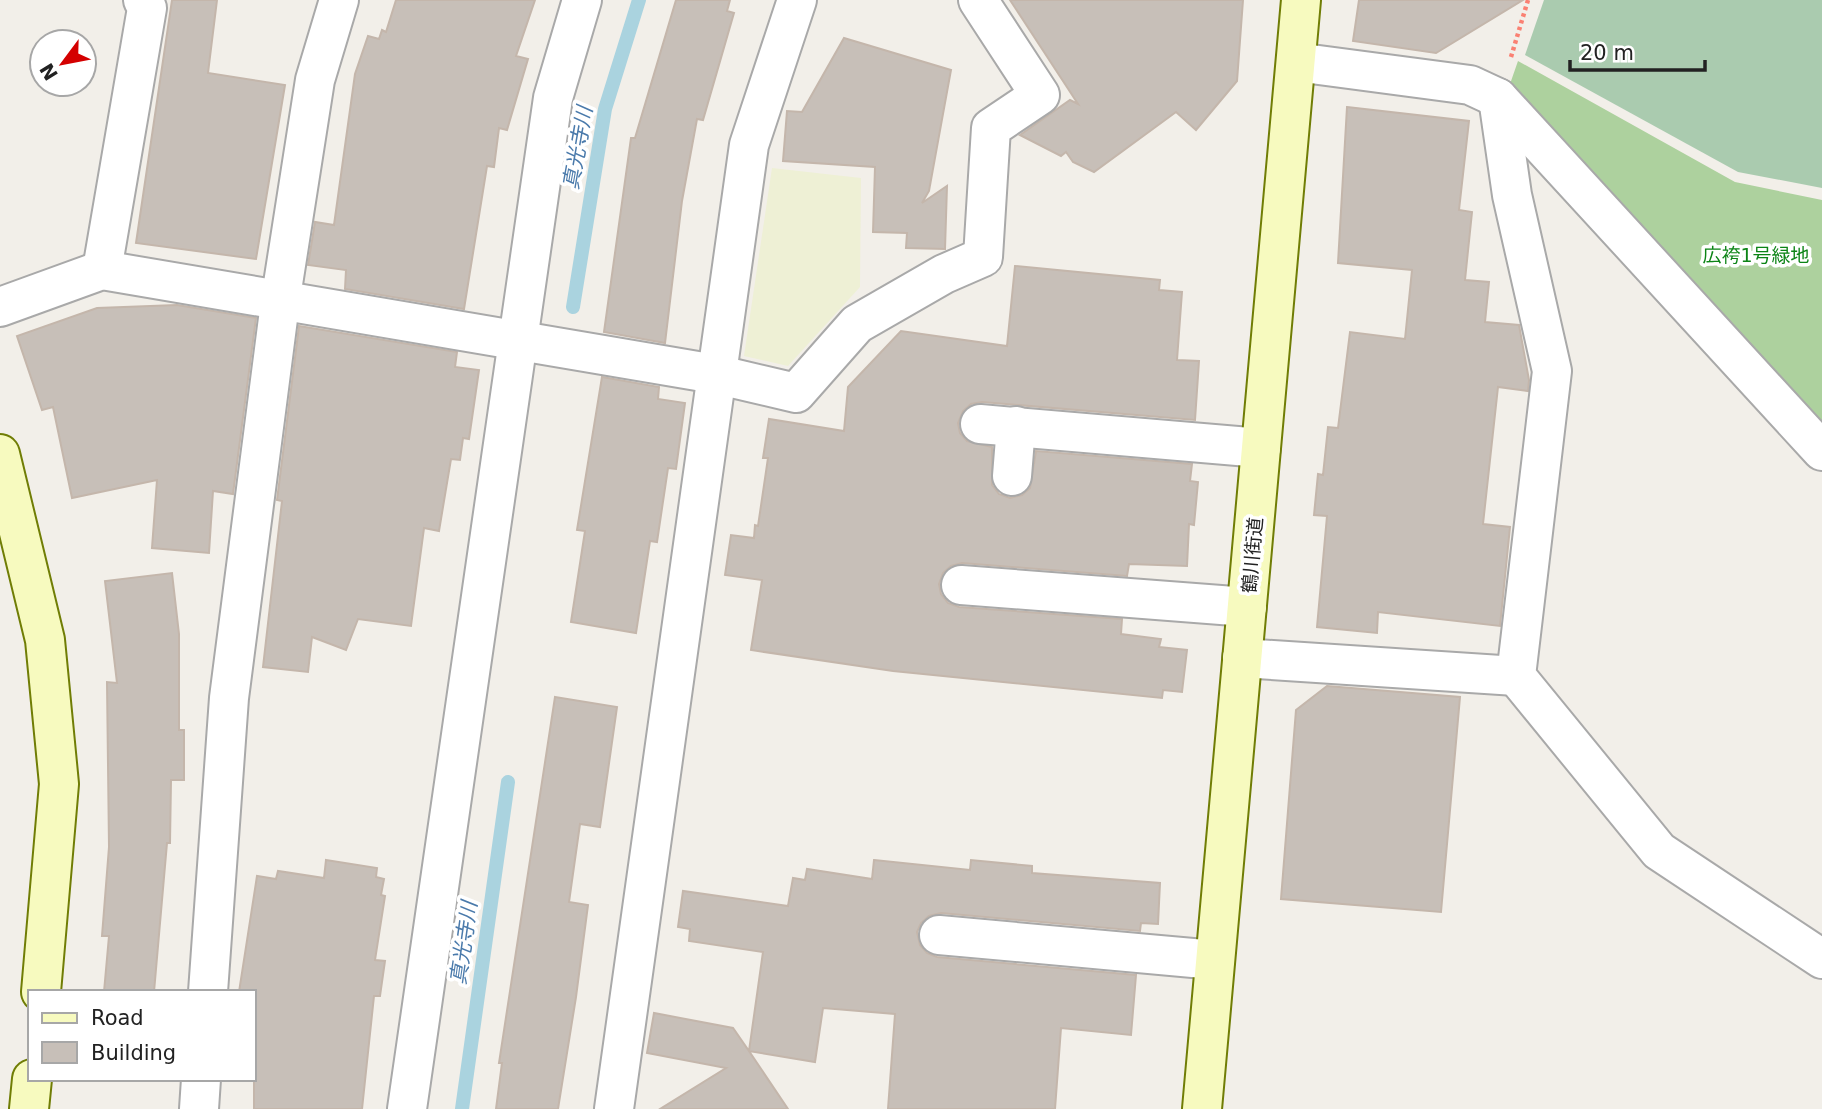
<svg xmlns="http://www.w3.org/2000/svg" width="1822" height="1109" font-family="'DejaVu Sans','Noto Sans JP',sans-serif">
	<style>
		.farmland { fill: #eef0d5 }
		.forest { fill: #add19e }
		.cemetery { fill: #aacbaf }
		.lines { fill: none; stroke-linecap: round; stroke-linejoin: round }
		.stream { stroke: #aad3df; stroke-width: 14 }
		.building { fill: #c7bfb8; stroke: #c4b6ab; stroke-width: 2 }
		.street-casing { stroke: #a9a9a9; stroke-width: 42 }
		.secondary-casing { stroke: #707d05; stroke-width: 42 }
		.path { stroke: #fa8072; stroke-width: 4.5; stroke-dasharray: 3.5 3.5; stroke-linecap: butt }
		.street { stroke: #fff; stroke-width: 38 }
		.secondary { stroke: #f7fabf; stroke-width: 38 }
		.labels { text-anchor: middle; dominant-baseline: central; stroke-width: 7; stroke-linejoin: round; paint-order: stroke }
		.park-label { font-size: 19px; fill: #0c8416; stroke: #fff }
		.street-label { font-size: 19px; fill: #222; stroke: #fff }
		.water-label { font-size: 21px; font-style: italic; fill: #4a7aab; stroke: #fff }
	</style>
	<rect width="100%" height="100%" fill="#f2efe9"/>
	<polygon class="farmland" points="772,168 861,178 860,287 788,366 744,356"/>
	<polygon class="forest" points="1518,61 1735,182 1822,200 1822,425 1510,84"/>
	<polygon class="cemetery" points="1544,0 1822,0 1822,188 1738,172 1525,55"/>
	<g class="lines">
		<g class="stream">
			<polyline points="573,307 605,109 639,0"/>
			<polyline points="462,1109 508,782"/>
		</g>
	</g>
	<g class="building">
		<polygon points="172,0 217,0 208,73 285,85 256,259 136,243"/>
		<polygon points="396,0 535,0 516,56 528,59 507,130 499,128 494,167 487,166 464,309 345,289 346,270 308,265 315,222 334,225 355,74 368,36 379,39 382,30 386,32"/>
		<polygon points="676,0 730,0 727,11 734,13 703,120 697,119 682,201 665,343 604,332 631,138 635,138"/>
		<polygon points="1010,0 1243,0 1237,81 1196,130 1176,112 1094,172 1073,162 1066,152 1061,156 1020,135 1070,100 1078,104"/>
		<polygon points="1359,0 1523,0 1436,53 1353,41"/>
		<polygon points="844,38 951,70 929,191 922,203 947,186 945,249 906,248 907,233 873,232 875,167 783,161 787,111 802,112"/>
		<polygon points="1347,107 1469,121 1459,210 1472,212 1465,280 1489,282 1485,322 1519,325 1529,380 1528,391 1498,387 1483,524 1510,527 1500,626 1378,612 1377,633 1317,627 1327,516 1314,515 1318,474 1323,475 1328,427 1338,428 1350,332 1405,339 1412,270 1338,263"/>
		<polygon points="1015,266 1160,280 1159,290 1182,292 1177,360 1199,361 1195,420 982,402 971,404 963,411 958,423 960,433 967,441 992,447 992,485 999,494 1010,498 1022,495 1030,488 1036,451 1192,464 1190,481 1198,482 1194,525 1189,524 1187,566 1129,564 1127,576 962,563 951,566 943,573 939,584 941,594 948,603 959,607 1122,619 1121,634 1161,639 1159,647 1187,650 1182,692 1163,690 1162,698 893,671 751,650 762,580 725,575 731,535 754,538 755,525 758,526 768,458 763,458 769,419 844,431 848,387 901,331 1007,346"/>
		<polygon points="177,305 256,318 233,494 213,491 209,553 152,548 157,480 72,498 53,407 42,410 17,336 97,308"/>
		<polygon points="299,326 457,352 455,367 479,370 469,439 463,438 460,460 451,459 439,531 424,528 411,626 358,619 346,650 312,637 308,672 263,667 282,501 277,500"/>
		<polygon points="602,377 659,387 658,399 685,403 676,469 668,468 657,542 650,541 636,633 571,622 585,531 577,530"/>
		<polygon points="172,573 179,634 179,730 184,730 184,780 171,780 170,843 167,843 154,992 104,992 109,936 102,936 109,847 107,682 117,683 105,581"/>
		<polygon points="1327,686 1460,697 1441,912 1281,899 1296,710"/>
		<polygon points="555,697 617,707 600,827 580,824 569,902 588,905 576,997 558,1109 496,1109 502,1063 499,1063"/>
		<polygon points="326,860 377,868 376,877 384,879 381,895 385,896 375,960 385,961 380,996 374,996 362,1109 254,1109 254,992 239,992 257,876 276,879 278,871 324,878"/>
		<polygon points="874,860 970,870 971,860 1032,866 1032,873 1160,883 1158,924 1141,923 1140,931 941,913 929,916 921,923 917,932 920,945 927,953 937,957 1136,975 1131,1035 1061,1028 1055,1109 888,1109 895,1014 823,1008 815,1062 749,1051 788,1109 660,1109 726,1068 647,1053 654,1013 733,1028 749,1051 763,952 689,941 690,929 678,927 683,891 788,906 793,878 805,880 807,869 872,879"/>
	</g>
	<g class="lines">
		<defs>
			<g id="street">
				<polyline points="1296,62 1470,85 1498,98 1822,451"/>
				<polyline points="1498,98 1512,195 1552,371 1516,676 1659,851 1822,959"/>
				<polyline points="102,270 147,8 143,0"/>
				<polyline points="0,307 102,270 715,374 796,393 857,324 944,274 983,257 991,128 1040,95 978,0"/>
				<polyline points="980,424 1261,448"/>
				<polyline points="1012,476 1016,426"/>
				<polyline points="961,585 1247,607"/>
				<polyline points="1242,658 1516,676"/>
				<polyline points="939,935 1215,960"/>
				<polyline points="208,992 229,698 280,303 315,80 339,0"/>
				<polyline points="199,1109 201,1079"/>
				<polyline points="407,1109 553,98 582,0"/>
				<polyline points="614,1109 749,145 797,0"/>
			</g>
			<g id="secondary">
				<polyline points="0,454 45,640 59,784 41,992"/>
				<polyline points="29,1109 32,1079"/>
				<polyline points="1202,1109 1301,0"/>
			</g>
		</defs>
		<use href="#street" class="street-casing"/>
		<use href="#secondary" class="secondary-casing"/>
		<polyline class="path" points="1511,57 1528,0"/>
		<use href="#street" class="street"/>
		<use href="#secondary" class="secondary"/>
	</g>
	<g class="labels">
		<g class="park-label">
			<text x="1756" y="255">広袴1号緑地</text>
		</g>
		<g class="street-label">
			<text transform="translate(1252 555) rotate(-85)">鶴川街道</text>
		</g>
		<g class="water-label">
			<text transform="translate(578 148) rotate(-80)">真光寺川</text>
			<text transform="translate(464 943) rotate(-82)">真光寺川</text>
		</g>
	</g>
	<rect x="28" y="990" width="228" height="91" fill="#ffffff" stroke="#a7a7a7" stroke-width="2"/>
	<rect x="42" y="1013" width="35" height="10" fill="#f7fabf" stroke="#a7a7a7" stroke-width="2"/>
	<text x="91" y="1025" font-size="21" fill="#222222">Road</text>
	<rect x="42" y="1042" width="35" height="21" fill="#c7bfb8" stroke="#a7a7a7" stroke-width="2"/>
	<text x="91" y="1060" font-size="21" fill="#222222">Building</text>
	<g transform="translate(63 63) rotate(238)"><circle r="33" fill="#ffffff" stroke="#a7a7a7" stroke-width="2"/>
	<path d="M0-5L12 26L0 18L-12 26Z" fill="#d40000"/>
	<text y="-10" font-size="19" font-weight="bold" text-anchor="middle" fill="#222222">N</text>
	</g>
	<path d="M1570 60v10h135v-10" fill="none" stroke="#222222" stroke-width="3.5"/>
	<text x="1580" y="60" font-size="21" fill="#222222" stroke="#ffffff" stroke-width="5" paint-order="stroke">20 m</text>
</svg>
